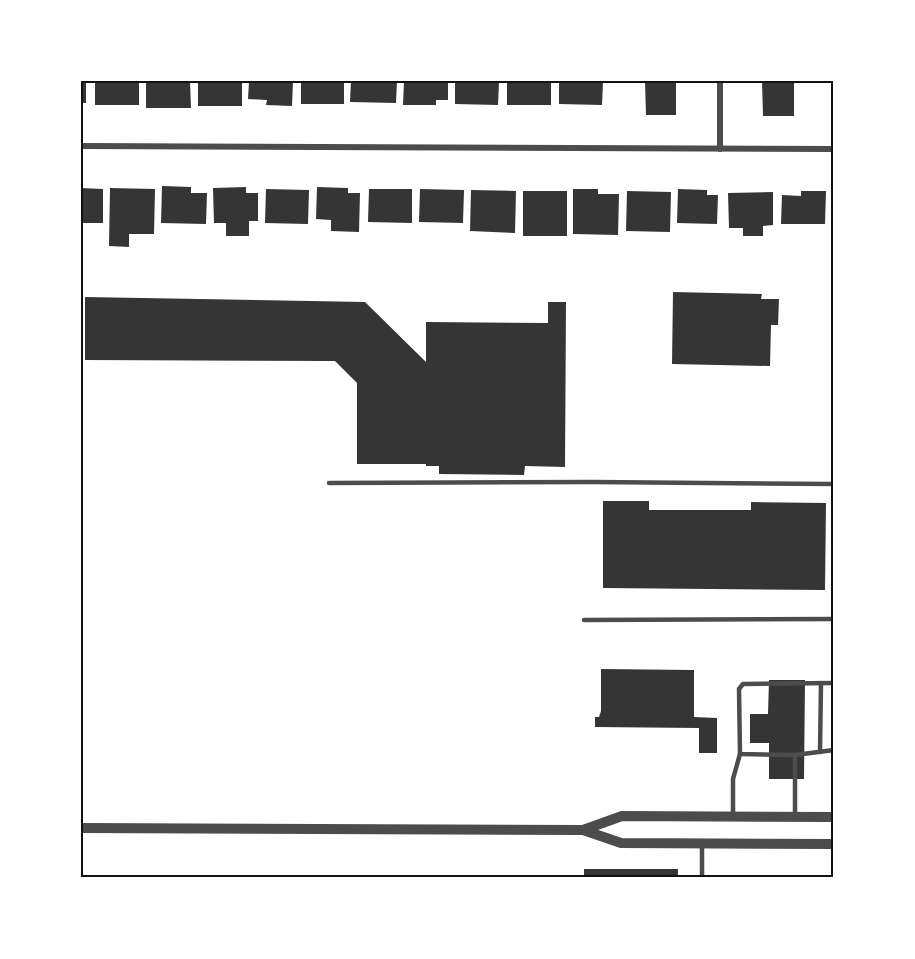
<svg xmlns="http://www.w3.org/2000/svg" width="915" height="959" font-family="Poppins,sans-serif">
	<style>
		.building { fill: #353535 }
		.lines { fill: none; stroke-linecap: round; stroke-linejoin: round }
		.service { stroke: #4c4c4c; stroke-width: 4.5 }
		.minor { stroke: #4c4c4c; stroke-width: 6 }
		.tertiary { stroke: #4c4c4c; stroke-width: 10 }
		.neatline { fill: none; stroke: #111; stroke-width: 2 }
	</style>
	<rect width="100%" height="100%" fill="#fff"/>
	<g class="building">
		<rect x="81" y="81" width="5" height="22"/>
		<rect x="95" y="81" width="44" height="24"/>
		<polygon points="146,81 190,81 191,108 146,108"/>
		<rect x="198" y="81" width="44" height="25"/>
		<polygon points="249,81 293,81 292,106 266,105 267,100 248,99"/>
		<rect x="301" y="81" width="43" height="23"/>
		<polygon points="351,81 397,81 396,103 350,102"/>
		<polygon points="404,81 448,81 448,100 436,100 436,105 403,105"/>
		<polygon points="455,81 499,81 498,105 455,104"/>
		<rect x="507" y="81" width="44" height="24"/>
		<polygon points="559,81 603,81 602,105 559,104"/>
		<polygon points="645,81 676,81 676,115 646,115"/>
		<polygon points="762,81 794,81 794,116 763,116"/>
		<polygon points="162,186 191,187 191,193 207,193 206,224 161,223"/>
		<polygon points="246,187 246,193 258,193 258,221 249,221 249,236 226,236 226,223 214,223 213,188"/>
		<polygon points="317,187 348,188 348,193 360,193 359,232 331,231 331,220 316,219"/>
		<polygon points="81,188 103,189 103,223 81,223"/>
		<polygon points="110,188 155,189 154,234 129,234 129,247 109,246"/>
		<polygon points="266,189 309,190 308,224 265,223"/>
		<polygon points="369,189 412,189 412,223 368,222"/>
		<polygon points="420,189 464,190 463,223 419,222"/>
		<polygon points="573,189 598,189 598,194 619,194 618,235 573,234"/>
		<polygon points="678,189 707,190 707,195 718,195 717,224 677,223"/>
		<polygon points="471,190 516,191 515,233 470,231"/>
		<rect x="523" y="191" width="44" height="45"/>
		<polygon points="627,191 671,192 670,232 626,231"/>
		<polygon points="801,191 826,191 825,224 781,224 782,195 801,196"/>
		<polygon points="773,192 773,225 763,226 763,236 743,236 743,228 729,228 728,193"/>
		<polygon points="673,292 762,294 761,299 779,299 778,325 771,325 770,366 672,364"/>
		<polygon points="85,297 365,302 426,362 426,322 548,323 548,302 566,302 565,467 525,466 524,475 439,474 439,466 426,466 426,464 357,464 357,383 335,361 85,360"/>
		<polygon points="603,501 649,501 649,510 751,510 751,502 826,503 825,590 603,588"/>
		<polygon points="601,669 694,670 694,717 717,718 717,753 699,753 699,728 595,727 595,717 599,717 601,711"/>
		<polygon points="769,680 805,680 804,779 769,779 769,743 750,743 750,714 768,714"/>
		<rect x="584" y="869" width="94" height="9"/>
	</g>
	<g class="lines">
		<g class="service">
			<polyline points="329,483 592,482 834,484"/>
			<polyline points="584,620 834,619"/>
			<polyline points="834,683 743,684 739,689 740,754 795,755 834,750"/>
			<polyline points="820,752 821,683"/>
			<polyline points="795,815 795,755"/>
			<polyline points="733,817 733,779 740,754"/>
			<polyline points="702,845 702,878"/>
		</g>
		<g class="minor">
			<polyline points="81,146 834,149"/>
			<polyline points="720,149 720,81"/>
		</g>
		<g class="tertiary">
			<polyline points="81,828 583,830 621,843 834,844"/>
			<polyline points="583,830 622,816 834,817"/>
		</g>
	</g>
	<rect width="915" height="959" fill="none" stroke="#ffffff" stroke-width="165"/>
	<rect x="82" y="82" width="750" height="794" class="neatline"/>
</svg>
